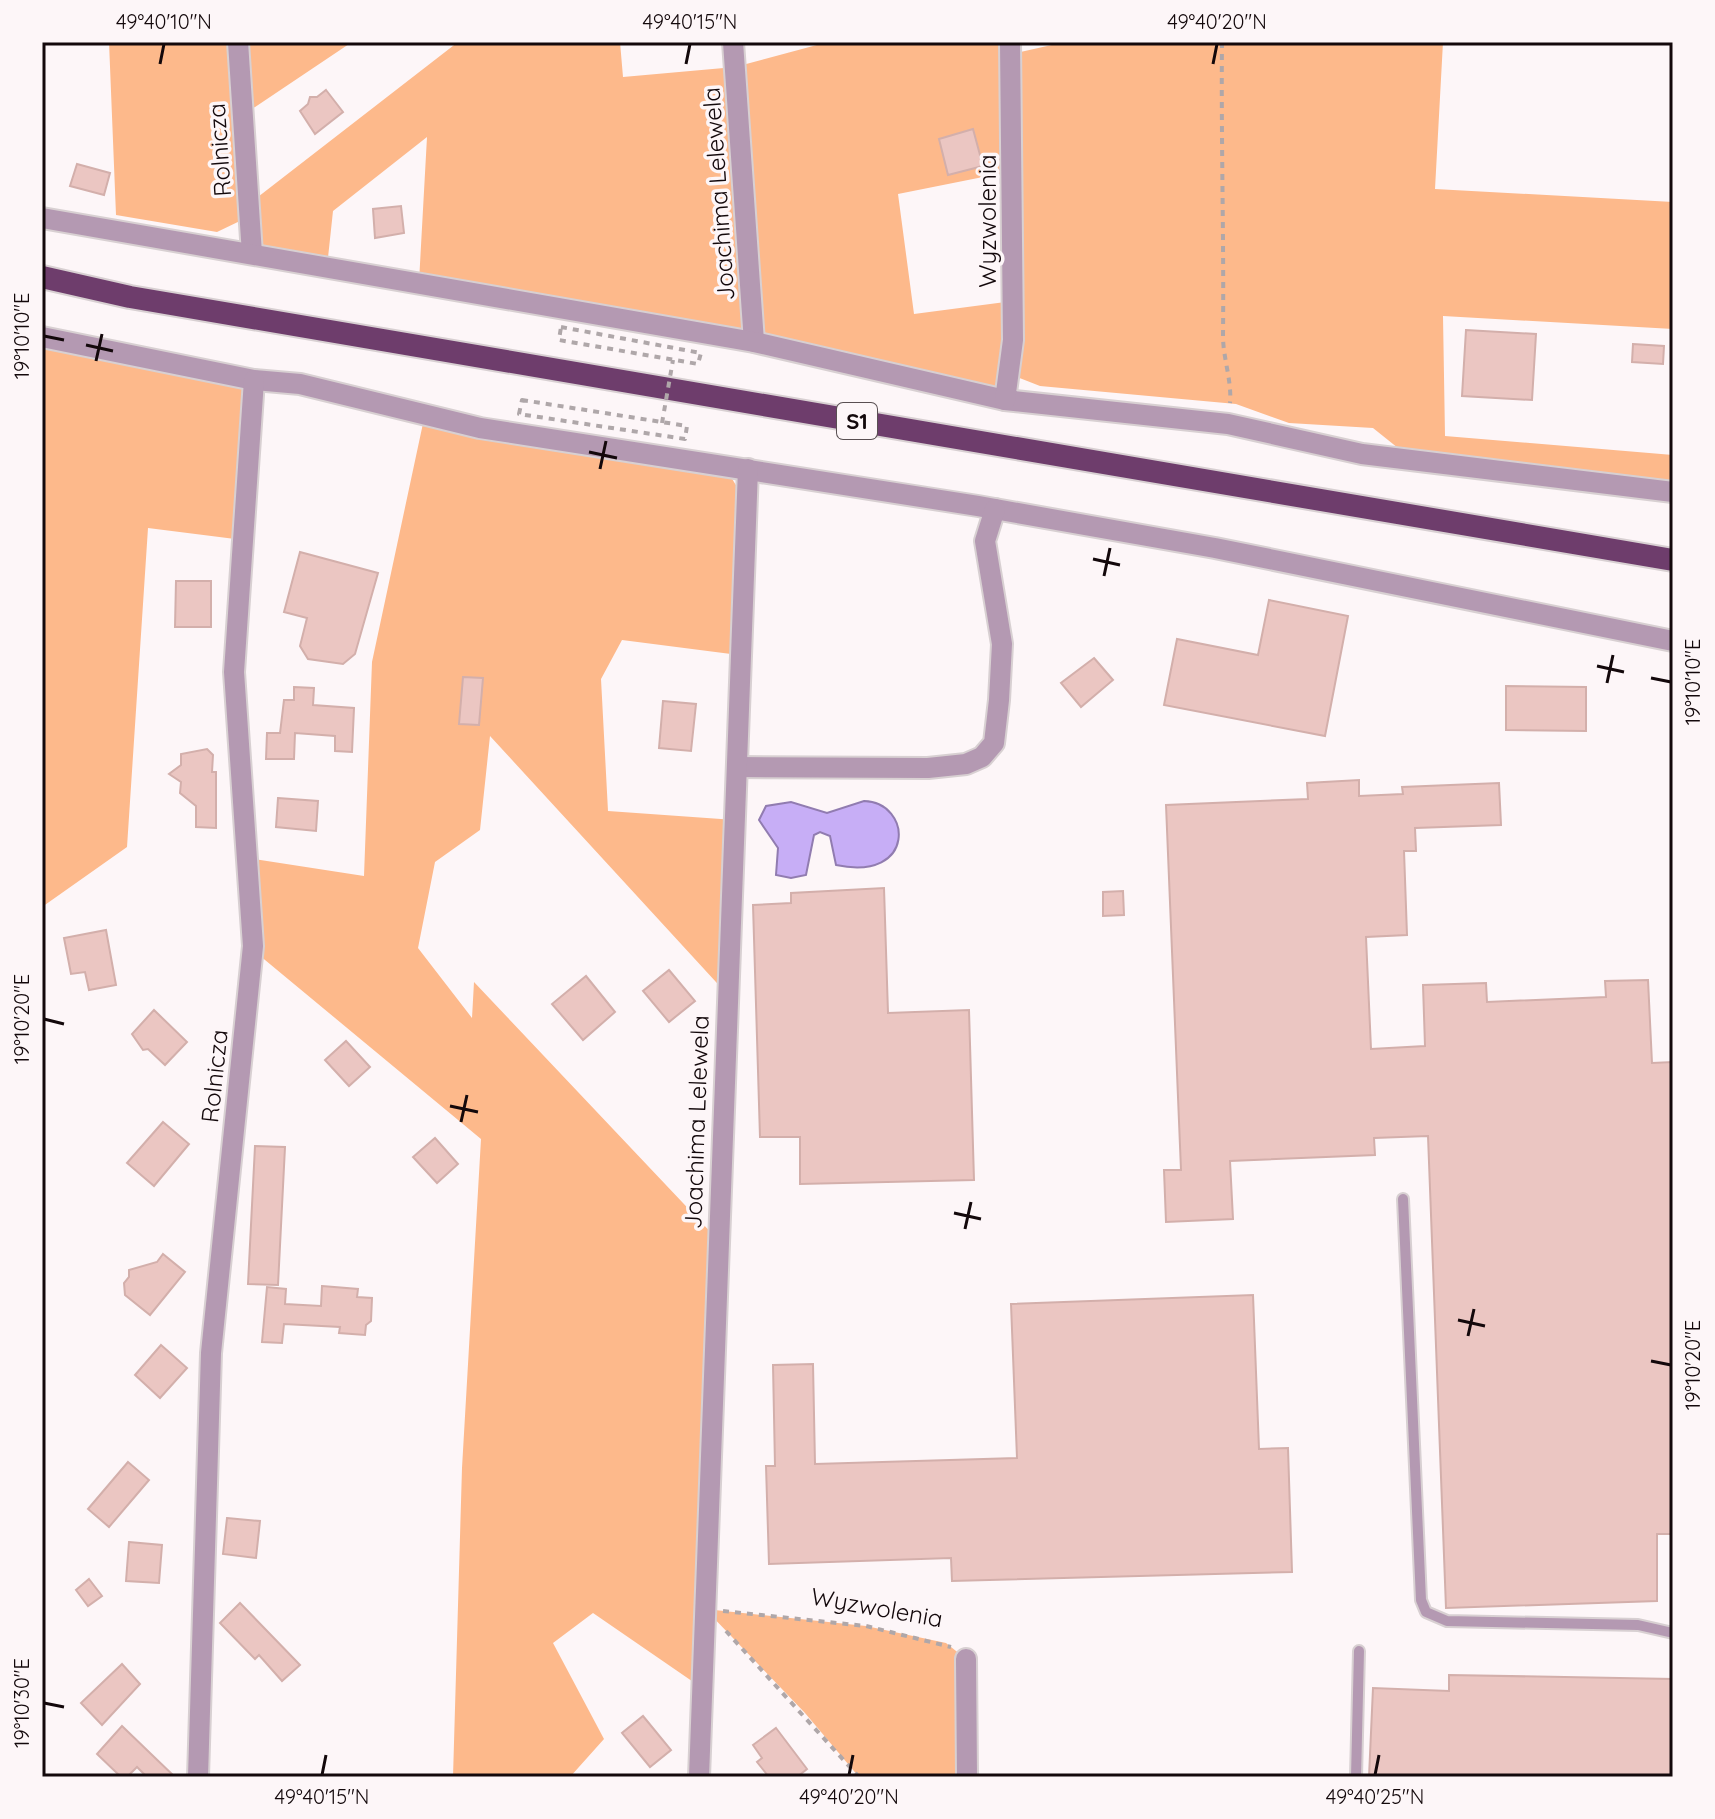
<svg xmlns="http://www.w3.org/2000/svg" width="1715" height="1819" font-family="Quicksand,sans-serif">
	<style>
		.green { fill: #fdb98b; fill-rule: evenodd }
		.water { fill: #c7aef6; stroke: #917cb0; stroke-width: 2 }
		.building { fill: #ebc6c2; stroke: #d3afab; stroke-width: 2 }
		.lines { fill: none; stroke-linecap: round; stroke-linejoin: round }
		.service-casing { stroke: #d8d0d2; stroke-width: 14 }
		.minor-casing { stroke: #d8d0d2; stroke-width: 24 }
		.trunk-casing { stroke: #d8d0d2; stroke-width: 26 }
		.path { stroke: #afa7a9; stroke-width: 4; stroke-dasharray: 6 6; stroke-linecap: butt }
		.service { stroke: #b499b2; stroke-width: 10 }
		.minor { stroke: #b499b2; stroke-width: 20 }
		.trunk { stroke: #6e3d6c; stroke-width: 22 }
		.path-bridge { stroke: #afa7a9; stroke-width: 4; stroke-dasharray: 6 6; stroke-linecap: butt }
		.ticks { fill: none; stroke: #13080b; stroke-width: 3 }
		.labels { text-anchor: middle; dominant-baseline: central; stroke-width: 7; stroke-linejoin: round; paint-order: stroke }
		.shield { fill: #fdf6f8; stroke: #594f52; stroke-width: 2 }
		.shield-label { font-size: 22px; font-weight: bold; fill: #13080b }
		.street-label { font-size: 24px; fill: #13080b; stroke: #fdf6f8 }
		.neatline { fill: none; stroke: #13080b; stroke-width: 3 }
		.ticks-label { font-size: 20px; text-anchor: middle; fill: #13080b }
	</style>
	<rect width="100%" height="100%" fill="#fdf6f8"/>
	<g class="green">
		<path d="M109 42H352L243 115 249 204 458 42H620L623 77 735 67 828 42H1009L1011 54 1065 42H1443L1435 189 1673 202V329L1443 316 1445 436 1673 455V483L1403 452 1373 428 1289 423 1236 404 1040 386 1017 377 1005 400 419 282 427 137 333 211 327 267 252 254 242 220 217 232 116 215ZM1013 171V301L914 314 898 194Z"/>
		<polygon points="42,337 254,380 243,540 148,528 127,847 42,907"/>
		<polygon points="425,414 536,437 535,448 731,477 737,487 731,654 622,640 601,679 608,811 735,820 727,994 490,736 480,830 435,862 418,948 472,1018 474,982 718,1240 705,1609 866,1626 946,1643 966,1659 967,1777 859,1777 805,1713 706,1610 702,1688 593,1613 553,1643 604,1739 570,1777 453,1777 462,1468 481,1139 259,955 247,858 364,876 372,662"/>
	</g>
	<path class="water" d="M864 801C912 802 917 882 836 865L830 836 820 832 814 835 806 875 791 878 776 875 778 848 759 820 766 806 791 802 827 813Z"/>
	<g class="building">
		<polygon points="326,90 343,112 315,134 300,111 308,104 310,97 317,97"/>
		<polygon points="973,129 983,166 948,175 939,139"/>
		<polygon points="77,164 110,173 104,195 70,186"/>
		<polygon points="401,206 404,233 375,238 373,209"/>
		<polygon points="1466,330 1536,334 1532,400 1462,396"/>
		<polygon points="1633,344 1664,346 1663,364 1632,362"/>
		<polygon points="300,552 378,573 355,654 343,664 308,659 300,646 307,618 284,612"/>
		<polygon points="176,581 211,581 211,627 175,627"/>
		<polygon points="1269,600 1348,616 1325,736 1164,705 1177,639 1258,655"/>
		<polygon points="1094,658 1113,680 1081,707 1061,683"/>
		<polygon points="463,677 483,678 479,725 459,724"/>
		<polygon points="1506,686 1586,687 1586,731 1506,730"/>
		<polygon points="294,687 314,688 313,705 354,708 352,752 335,751 335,736 295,733 294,759 266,759 267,733 280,733 284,700 294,700"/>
		<polygon points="663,701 696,704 691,751 659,748"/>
		<polygon points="207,749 213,755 212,772 216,772 216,828 196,827 196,806 180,793 181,782 169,774 181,765 181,754"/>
		<polygon points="1359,780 1359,796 1403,794 1402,787 1499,783 1501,825 1415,828 1416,851 1404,851 1407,935 1366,937 1371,1049 1425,1046 1423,985 1486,983 1487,1002 1606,997 1605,981 1648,980 1652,1063 1673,1062 1673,1534 1657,1534 1657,1601 1446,1608 1428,1136 1374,1138 1375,1155 1230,1161 1233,1219 1166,1222 1164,1170 1181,1170 1166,805 1308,799 1307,783"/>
		<polygon points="278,798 318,801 316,831 276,827"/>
		<polygon points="884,888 888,1013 969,1010 974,1180 800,1184 800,1137 760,1137 753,905 791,903 791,893"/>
		<polygon points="1123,891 1124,915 1103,916 1103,892"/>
		<polygon points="106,930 116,985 89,990 85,972 71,974 64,938"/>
		<polygon points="669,970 695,1001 669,1022 643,991"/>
		<polygon points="586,976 615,1012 583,1040 552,1004"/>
		<polygon points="154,1010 187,1042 165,1065 148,1049 143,1050 132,1034"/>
		<polygon points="346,1041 370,1067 349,1086 325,1060"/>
		<polygon points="163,1122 189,1144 154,1186 127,1163"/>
		<polygon points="435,1138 458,1164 437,1183 413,1157"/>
		<polygon points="255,1146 285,1147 278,1285 248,1284"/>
		<polygon points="163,1254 185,1272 150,1315 125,1295 124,1283 129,1277 129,1270 157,1262"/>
		<polygon points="322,1286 358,1289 357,1297 372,1298 371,1321 366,1325 365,1335 339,1333 340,1327 284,1324 282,1343 262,1342 267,1287 286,1289 285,1304 321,1306"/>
		<polygon points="1253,1295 1259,1449 1288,1448 1292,1572 952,1581 951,1558 769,1564 766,1466 775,1466 773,1365 813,1364 815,1464 1017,1458 1011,1304"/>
		<polygon points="161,1345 187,1368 160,1398 135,1375"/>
		<polygon points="128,1462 149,1480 109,1527 88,1509"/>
		<polygon points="227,1518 260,1521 256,1558 223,1554"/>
		<polygon points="129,1542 162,1545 159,1583 126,1581"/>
		<polygon points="89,1579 102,1596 88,1606 76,1590"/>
		<polygon points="240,1603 300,1665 282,1681 259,1655 255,1659 220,1623"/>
		<polygon points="122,1664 140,1684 102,1725 81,1703"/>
		<polygon points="1449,1675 1673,1679 1673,1777 1369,1777 1373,1688 1449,1691"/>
		<polygon points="643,1716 671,1750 650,1767 622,1733"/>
		<polygon points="122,1726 150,1753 175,1777 147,1777 137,1767 127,1777 121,1777 97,1754"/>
		<polygon points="776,1728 807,1769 797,1777 769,1777 757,1762 762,1758 753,1745"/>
	</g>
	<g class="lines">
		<defs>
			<g id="service">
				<polyline points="1403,1199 1421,1600 1426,1612 1447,1621 1638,1625 1673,1633"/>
				<polyline points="1356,1777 1359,1651"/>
			</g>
			<g id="minor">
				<polyline points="238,42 252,254"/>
				<polyline points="733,42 754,342"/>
				<polyline points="42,218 754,342 1005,400 1228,424 1362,454 1673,492"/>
				<polyline points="42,337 254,380 300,384 480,428 978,506 1215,548 1673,641"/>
				<polyline points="1005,400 1013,340 1010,42"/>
				<polyline points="737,767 928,768 966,764 982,757 994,743 999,700 1002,644 985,541 995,509"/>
				<polyline points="966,1659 967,1777"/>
				<polyline points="198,1777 211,1353 253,946 234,672 254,380"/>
				<polyline points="699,1777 748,469"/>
			</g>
			<polyline id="trunk" points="42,277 130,297 1673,560"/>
		</defs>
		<use href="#service" class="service-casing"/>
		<use href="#minor" class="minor-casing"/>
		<use href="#trunk" class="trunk-casing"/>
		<g class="path">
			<path d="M1222 42C1221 140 1224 238 1223 336 1223 358 1232 381 1230 403"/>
			<polygon points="561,327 701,353 698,364 559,340"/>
			<polygon points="522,400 687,426 685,439 519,414"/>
			<polyline points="723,1611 866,1626 951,1647"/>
			<polyline points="726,1631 859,1777"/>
		</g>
		<use href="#service" class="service"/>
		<use href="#minor" class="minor"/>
		<use href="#trunk" class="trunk"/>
		<polyline class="path-bridge" points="662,423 673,360"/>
	</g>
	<path class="ticks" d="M160 64 164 44M686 64 690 44M1213 64 1217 44M44 336 64 340M86 345 113 351M96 361 102 334M589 452 617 458M600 469 606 441M1093 559 1120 565M1104 576 1110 548M1597 666 1624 672M1651 678 1671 682M1607 683 1613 655M44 1019 64 1024M450 1106 478 1112M461 1122 467 1095M954 1213 981 1219M965 1229 971 1202M1458 1320 1485 1326M1468 1336 1474 1309M1651 1361 1671 1365M44 1703 64 1707M322 1775 326 1755M849 1775 853 1755M1375 1775 1379 1755"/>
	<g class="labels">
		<rect class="shield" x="837" y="403" width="40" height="36" rx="6"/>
		<g class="shield-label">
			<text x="857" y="421">S1</text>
		</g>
		<g class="street-label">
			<text transform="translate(219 150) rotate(-94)">Rolnicza</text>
			<text transform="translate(718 194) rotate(-94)">Joachima Lelewela</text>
			<text transform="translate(987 221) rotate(-90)">Wyzwolenia</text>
			<text transform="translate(214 1076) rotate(-84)">Rolnicza</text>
			<text transform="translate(696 1122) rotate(-88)">Joachima Lelewela</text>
			<text transform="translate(877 1607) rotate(10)">Wyzwolenia</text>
		</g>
	</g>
	<rect width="1715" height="1819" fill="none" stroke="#fdf6f8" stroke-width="88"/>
	<rect x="44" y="44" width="1627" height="1731" class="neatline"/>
	<g class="ticks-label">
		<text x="164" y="29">49°40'10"N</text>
		<text x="690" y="29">49°40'15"N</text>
		<text x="1217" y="29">49°40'20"N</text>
		<text transform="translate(22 336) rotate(-90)" y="7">19°10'10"E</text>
		<text transform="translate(1693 682) rotate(-90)" y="7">19°10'10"E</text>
		<text transform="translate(22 1019) rotate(-90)" y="7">19°10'20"E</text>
		<text transform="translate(1693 1365) rotate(-90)" y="7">19°10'20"E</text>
		<text transform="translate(22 1703) rotate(-90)" y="7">19°10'30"E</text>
		<text x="322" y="1804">49°40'15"N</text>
		<text x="849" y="1804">49°40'20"N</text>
		<text x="1375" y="1804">49°40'25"N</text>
	</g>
</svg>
